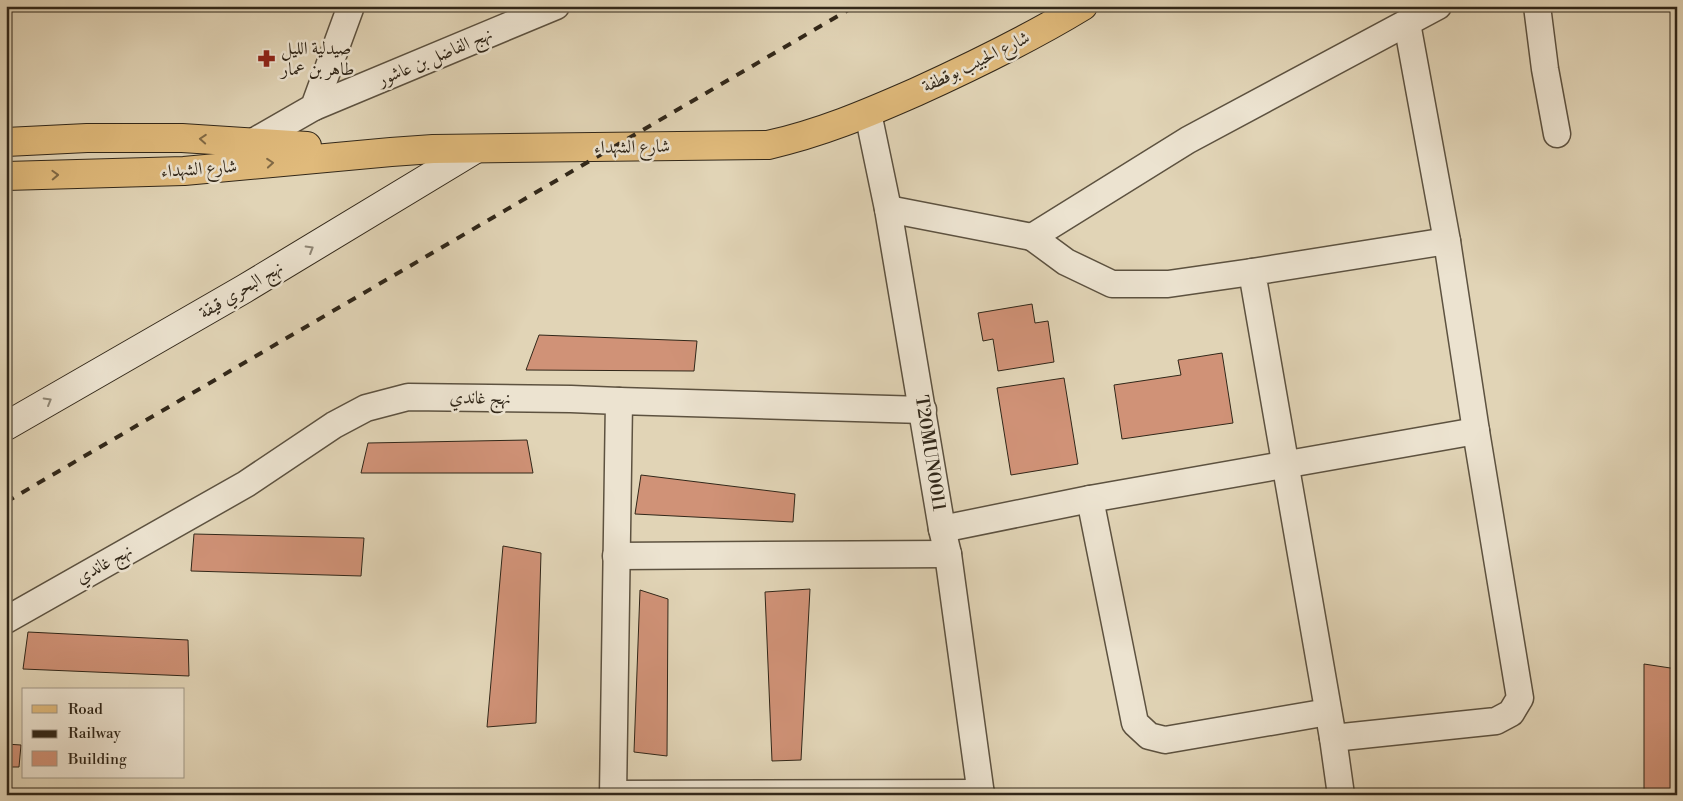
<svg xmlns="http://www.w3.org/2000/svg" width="1683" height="801" font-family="'Libre Bodoni',Amiri,serif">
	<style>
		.building { fill: #d09277; stroke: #312719 }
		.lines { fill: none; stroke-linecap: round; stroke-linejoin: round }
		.street-casing { stroke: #5d5240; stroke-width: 29 }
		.secondary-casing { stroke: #312719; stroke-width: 30 }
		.primary-casing { stroke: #312719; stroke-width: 30 }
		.street { stroke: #ece3d0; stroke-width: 26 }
		.secondary { stroke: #ece3d0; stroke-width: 28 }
		.primary { stroke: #e0ba7b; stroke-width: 28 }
		.rail { stroke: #312719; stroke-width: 4; stroke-dasharray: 9 9; stroke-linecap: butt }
		.oneway { stroke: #806945 }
		.oneway2 { stroke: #8e8574 }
		.labels { text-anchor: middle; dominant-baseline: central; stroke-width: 5; stroke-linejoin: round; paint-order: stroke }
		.poi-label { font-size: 18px; fill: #312719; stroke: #ece3d0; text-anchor: start }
		.street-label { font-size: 18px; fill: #312719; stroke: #ece3d0 }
	</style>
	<rect width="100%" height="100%" fill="#e1d4b6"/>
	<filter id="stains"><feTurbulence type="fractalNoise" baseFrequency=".004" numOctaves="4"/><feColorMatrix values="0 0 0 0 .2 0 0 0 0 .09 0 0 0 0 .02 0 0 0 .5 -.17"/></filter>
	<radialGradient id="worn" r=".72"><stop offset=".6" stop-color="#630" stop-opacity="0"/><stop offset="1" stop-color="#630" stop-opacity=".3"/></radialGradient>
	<g class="building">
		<polygon points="1032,304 1035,323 1048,321 1054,362 998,371 993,339 983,341 978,313"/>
		<polygon points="539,335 697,341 694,371 526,370"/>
		<polygon points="1222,353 1233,423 1122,439 1114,385 1181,375 1178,360"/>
		<polygon points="1064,378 1078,464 1011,475 997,388"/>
		<polygon points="527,440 533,473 361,473 368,443"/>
		<polygon points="641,475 795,494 793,522 635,514"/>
		<polygon points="194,534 364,538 361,576 191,571"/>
		<polygon points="503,546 541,553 536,723 487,727"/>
		<polygon points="810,589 801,760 772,761 765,592"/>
		<polygon points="640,590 668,599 667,756 634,752"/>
		<polygon points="28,632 188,640 189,676 23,669"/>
		<polygon points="1644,664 1677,669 1677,795 1644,795"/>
		<polygon points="6,744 21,745 19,767 6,767"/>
	</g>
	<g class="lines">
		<defs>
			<g id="street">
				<polyline points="1537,6 1545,69 1557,134"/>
				<polyline points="314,107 556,6"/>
				<polyline points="868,113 888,209 942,529 948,554 981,795"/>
				<polyline points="253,142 314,107 351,6"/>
				<polyline points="888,209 1032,237 1188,140 1438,6"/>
				<polyline points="1032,237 1066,262 1112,284 1168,284 1252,272"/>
				<polyline points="619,401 923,410"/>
				<polyline points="1090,499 1135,723 1149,736 1165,740 1328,712"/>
				<polyline points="942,529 1090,499 1476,431"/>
				<polyline points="616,556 948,554"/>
				<polyline points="6,620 246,484 334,425 366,408 408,397 571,399 619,401 613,795"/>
				<polyline points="1333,738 1496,721 1511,713 1520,698 1476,431 1447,241 1407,23"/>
				<polyline points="613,794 981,793"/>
				<polyline points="1341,795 1333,738 1252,272 1447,241"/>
			</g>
			<polyline id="secondary" points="6,426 244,289 474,150"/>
			<g id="primary">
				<polyline points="6,142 87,138 182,138 307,146"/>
				<path d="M6 176 184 171 391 152 433 149 768 145C821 133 866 114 916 92 973 66 1029 39 1083 6"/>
			</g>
		</defs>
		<use href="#street" class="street-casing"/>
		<use href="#secondary" class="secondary-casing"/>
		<use href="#primary" class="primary-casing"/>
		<use href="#street" class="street"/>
		<use href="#secondary" class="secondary"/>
		<use href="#primary" class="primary"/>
		<polyline class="rail" points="6,502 855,6"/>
	</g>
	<defs><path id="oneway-chevron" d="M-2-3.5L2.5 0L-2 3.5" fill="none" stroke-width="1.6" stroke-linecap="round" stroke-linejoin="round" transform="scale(1.25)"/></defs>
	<g class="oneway">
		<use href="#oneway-chevron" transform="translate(203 139) rotate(-176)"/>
		<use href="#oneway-chevron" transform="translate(270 163) rotate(-5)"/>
		<use href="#oneway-chevron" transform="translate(55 175) rotate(-2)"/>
	</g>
	<g class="oneway2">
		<use href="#oneway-chevron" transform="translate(310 249) rotate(-31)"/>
		<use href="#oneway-chevron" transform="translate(48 401) rotate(-30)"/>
	</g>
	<defs>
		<symbol id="pharmacy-bare" viewBox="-9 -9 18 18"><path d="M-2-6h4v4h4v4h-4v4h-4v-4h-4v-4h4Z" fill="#8f2418" stroke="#ece3d0" stroke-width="2.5" paint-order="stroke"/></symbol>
	</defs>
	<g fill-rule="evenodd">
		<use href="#pharmacy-bare" x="254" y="46" width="25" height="25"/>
	</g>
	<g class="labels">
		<g class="poi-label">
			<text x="281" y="48">صيدلية الليل<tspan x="281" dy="21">طاهر بن عمار</tspan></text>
		</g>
		<g class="street-label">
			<text transform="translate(435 57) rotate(-23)">نهج الفاضل بن عاشور</text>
			<text transform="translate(976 62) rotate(-26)">شارع الحبيب بوقطفة</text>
			<text transform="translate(632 147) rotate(-1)">شارع الشهداء</text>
			<text transform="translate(199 169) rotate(-4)">شارع الشهداء</text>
			<text transform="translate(241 290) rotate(-31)">نهج البحري قيقة</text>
			<text transform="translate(480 398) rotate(1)">نهج غاندي</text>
			<text transform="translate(930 453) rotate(81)">T20MUN0011</text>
			<text transform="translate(104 564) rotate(-29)">نهج غاندي</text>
		</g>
	</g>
	<rect width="1683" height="801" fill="none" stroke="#e1d4b6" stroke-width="25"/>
	<rect x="8" y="8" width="1668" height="786" fill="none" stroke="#312719" stroke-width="2.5"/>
	<rect x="12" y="12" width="1658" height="776" fill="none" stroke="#312719"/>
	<rect x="22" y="688" width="162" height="90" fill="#ece3d0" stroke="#a19887"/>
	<rect x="32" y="705" width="25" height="8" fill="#e0ba7b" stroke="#a19887"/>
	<text x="68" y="714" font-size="15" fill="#312719">Road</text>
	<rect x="32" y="730" width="25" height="8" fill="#312719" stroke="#a19887"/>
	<text x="68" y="738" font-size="15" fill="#312719">Railway</text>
	<rect x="32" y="751" width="25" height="15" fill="#d09277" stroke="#a19887"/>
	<text x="68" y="764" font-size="15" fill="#312719">Building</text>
	<rect width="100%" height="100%" filter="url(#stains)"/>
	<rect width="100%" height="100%" fill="url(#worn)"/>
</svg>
